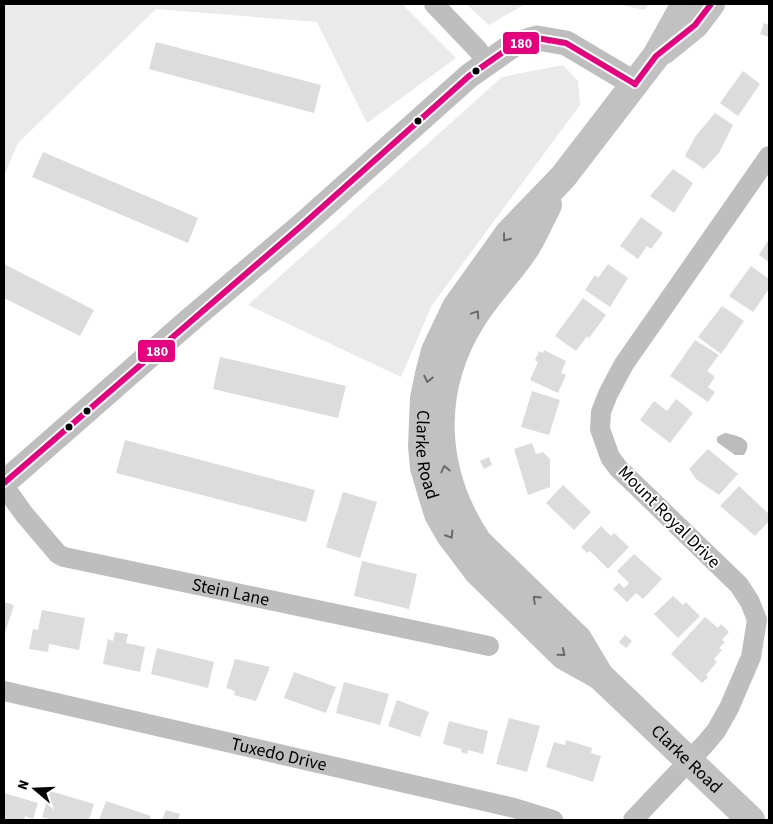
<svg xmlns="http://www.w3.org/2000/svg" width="773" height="824" font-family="'Source Sans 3',sans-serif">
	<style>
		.green { fill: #eaeaea }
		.water { fill: #bcbcbc }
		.building { fill: #dcdcdc }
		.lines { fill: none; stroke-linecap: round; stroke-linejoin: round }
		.minor { stroke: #bebebe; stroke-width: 20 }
		.tertiary { stroke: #bebebe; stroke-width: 25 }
		.secondary { stroke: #c1c1c1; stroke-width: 28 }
		.bus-1-casing { stroke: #fff; stroke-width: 10 }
		.bus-1 { stroke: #e5007d; stroke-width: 6 }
		.oneway { stroke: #6a6a6a }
		.bus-dot { fill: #000; stroke: #fff; stroke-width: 2 }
		.labels { text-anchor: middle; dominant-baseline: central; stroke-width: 4; stroke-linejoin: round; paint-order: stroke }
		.street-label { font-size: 18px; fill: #000; stroke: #fff }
		.line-badge { stroke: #fff; stroke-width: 2 }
		.badge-label { font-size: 14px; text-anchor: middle; font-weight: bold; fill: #fff }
	</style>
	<rect width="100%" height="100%" fill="#fff"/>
	<g class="green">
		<polygon points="4,4 402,4 456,58 367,123 317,22 156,9 18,143 4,176"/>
		<polygon points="466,4 525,4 489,25"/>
		<polygon points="617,4 649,4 644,10"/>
		<polygon points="563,65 578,81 580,105 432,305 401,377 248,305 502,77"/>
	</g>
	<path class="water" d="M725 433C737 436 755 438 744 455H735L717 442V437Z"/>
	<g class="building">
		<polygon points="764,23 769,25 769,37 760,34"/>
		<polygon points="156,42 321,85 314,113 149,69"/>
		<polygon points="743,71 760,84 738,116 720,103"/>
		<polygon points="715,113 733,125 719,153 704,169 685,156 695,137"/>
		<polygon points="43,152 198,218 188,243 32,177"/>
		<polygon points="673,169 693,183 674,213 650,196"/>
		<polygon points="641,217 663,233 651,249 647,246 638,259 620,246"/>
		<polygon points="769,239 769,262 759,255"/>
		<polygon points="4,264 94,310 80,336 4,298"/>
		<polygon points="608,264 628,278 610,307 585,290 595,275 598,278"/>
		<polygon points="751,266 769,279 769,289 753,312 729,296"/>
		<polygon points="583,298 606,315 589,338 587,336 576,351 555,336"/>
		<polygon points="722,306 744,321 721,354 698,337"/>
		<polygon points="695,340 719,355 707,371 715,377 708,387 715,392 708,402 670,376"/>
		<polygon points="544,350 566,361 561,373 566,375 558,393 530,380 538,362 535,360 539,351 543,353"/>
		<polygon points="220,357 346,386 338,418 213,389"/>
		<polygon points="532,391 560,400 549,435 521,427"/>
		<polygon points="676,399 693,413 670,443 640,420 654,401 667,411"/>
		<polygon points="125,440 315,490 306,522 116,473"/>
		<polygon points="532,443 536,454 543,452 550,459 550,487 528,495 514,449"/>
		<polygon points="708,449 738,474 719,495 696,479 689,469"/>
		<polygon points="489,457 492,465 484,469 480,461"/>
		<polygon points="563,485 591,512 574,530 546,503"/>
		<polygon points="739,486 769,514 769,521 755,536 720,506"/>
		<polygon points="343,492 377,502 360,558 326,547"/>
		<polygon points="601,526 611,536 614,533 629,547 608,569 590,551 587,553 581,547"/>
		<polygon points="634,554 662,579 643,599 636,593 627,602 613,589 619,583 624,588 629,583 617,571"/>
		<polygon points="362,561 417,574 409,609 354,596"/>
		<polygon points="673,596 683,605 686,602 700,616 678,638 654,614"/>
		<polygon points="4,602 14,605 4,636"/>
		<polygon points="42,610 85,618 79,650 49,644 48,652 29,649 33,629 38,630"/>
		<polygon points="705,617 718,628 721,624 729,632 722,640 725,642 719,648 722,650 714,659 717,662 706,675 708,677 702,683 671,654"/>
		<polygon points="115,632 128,634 126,643 145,647 140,672 103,664 108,639 113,641"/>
		<polygon points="625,635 632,641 626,648 619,642"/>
		<polygon points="157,648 214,662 208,688 151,674"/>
		<polygon points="235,659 270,667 256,701 234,695 235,691 226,688"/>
		<polygon points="294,672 336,687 326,713 284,698"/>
		<polygon points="344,682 389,694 380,725 336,713"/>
		<polygon points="397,700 429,712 420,737 388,726"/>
		<polygon points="509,718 540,726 527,772 496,764"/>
		<polygon points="449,721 488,731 483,754 468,750 467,754 461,752 462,749 443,744"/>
		<polygon points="566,740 592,748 591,753 601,756 593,782 546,767 554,742 565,745"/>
		<polygon points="50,791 94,804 89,820 52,820 42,817"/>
		<polygon points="4,793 38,803 33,819 25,816 24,820 4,820"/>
		<polygon points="106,801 151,816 150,820 99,820"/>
		<polygon points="166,810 180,814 178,820 162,820"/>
	</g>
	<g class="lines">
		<g class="minor">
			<polyline points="434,4 478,50 486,62"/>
			<path id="s1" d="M4 486 24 514 58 554 64 557 489 646"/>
			<path id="s2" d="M4 691 514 808 553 820"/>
			<polyline points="633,820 705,744 716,731 729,708 751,657 757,620 750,602 739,585 618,468 610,457 600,429 601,412 608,394 624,364 769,156"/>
		</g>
		<polyline class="tertiary" points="4,483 190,320 300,227 469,76 513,45 537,38 566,43 635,84"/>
		<g class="secondary">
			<path id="s3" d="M685 4 656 56 563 177 509 233 456 307 435 351 429 374 424 398 422 446 424 468 438 514 450 535 478 572 564 656 600 676 751 820"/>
			<polyline points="663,51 695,25 711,4"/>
			<path d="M548 205C541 218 535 233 527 246 512 270 490 291 474 316 427 389 431 471 478 542L578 639 600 676"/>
		</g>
		<defs>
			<g id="bus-1">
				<polyline points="635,84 656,56 695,25 711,4"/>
				<polyline points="4,483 300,227 469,76 513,45 537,38 566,43 635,84"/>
			</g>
		</defs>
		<use href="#bus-1" class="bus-1-casing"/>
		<use href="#bus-1" class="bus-1"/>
	</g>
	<defs><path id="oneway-chevron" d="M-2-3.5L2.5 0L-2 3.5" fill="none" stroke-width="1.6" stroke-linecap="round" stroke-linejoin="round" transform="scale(1.25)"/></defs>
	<g class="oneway">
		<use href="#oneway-chevron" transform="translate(506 238) rotate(128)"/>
		<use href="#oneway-chevron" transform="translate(476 314) rotate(-56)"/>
		<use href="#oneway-chevron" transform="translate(428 379) rotate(102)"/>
		<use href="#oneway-chevron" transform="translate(445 469) rotate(-102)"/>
		<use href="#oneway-chevron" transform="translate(450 535) rotate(58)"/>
		<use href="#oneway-chevron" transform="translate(536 599) rotate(-137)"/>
		<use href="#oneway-chevron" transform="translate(562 653) rotate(39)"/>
	</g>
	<g class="bus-dot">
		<circle cx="476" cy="71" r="4.5"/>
		<circle cx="418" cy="121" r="4.5"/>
		<circle cx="87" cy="411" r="4.5"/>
		<circle cx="69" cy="427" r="4.5"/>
	</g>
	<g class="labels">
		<g class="street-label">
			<text stroke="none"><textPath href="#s3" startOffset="535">Clarke Road</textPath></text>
			<text transform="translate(669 517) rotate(45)">Mount Royal Drive</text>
			<text stroke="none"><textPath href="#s1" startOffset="264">Stein Lane</textPath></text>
			<text stroke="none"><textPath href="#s2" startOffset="282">Tuxedo Drive</textPath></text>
			<text stroke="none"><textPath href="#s3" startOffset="948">Clarke Road</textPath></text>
		</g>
	</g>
	<g class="line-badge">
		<rect x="502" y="31" width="38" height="24" rx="5" fill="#e5007d"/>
		<rect x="137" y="339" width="39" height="24" rx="5" fill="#e5007d"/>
	</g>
	<g class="badge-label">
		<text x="521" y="48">180</text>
		<text x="157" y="356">180</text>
	</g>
	<rect width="773" height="824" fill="none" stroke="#000000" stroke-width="10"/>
	<g transform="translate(35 789) rotate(289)" stroke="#ffffff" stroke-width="4" paint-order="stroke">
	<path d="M0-4L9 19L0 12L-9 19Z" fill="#000000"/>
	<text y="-8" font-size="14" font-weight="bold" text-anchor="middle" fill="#000000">N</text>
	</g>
</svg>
